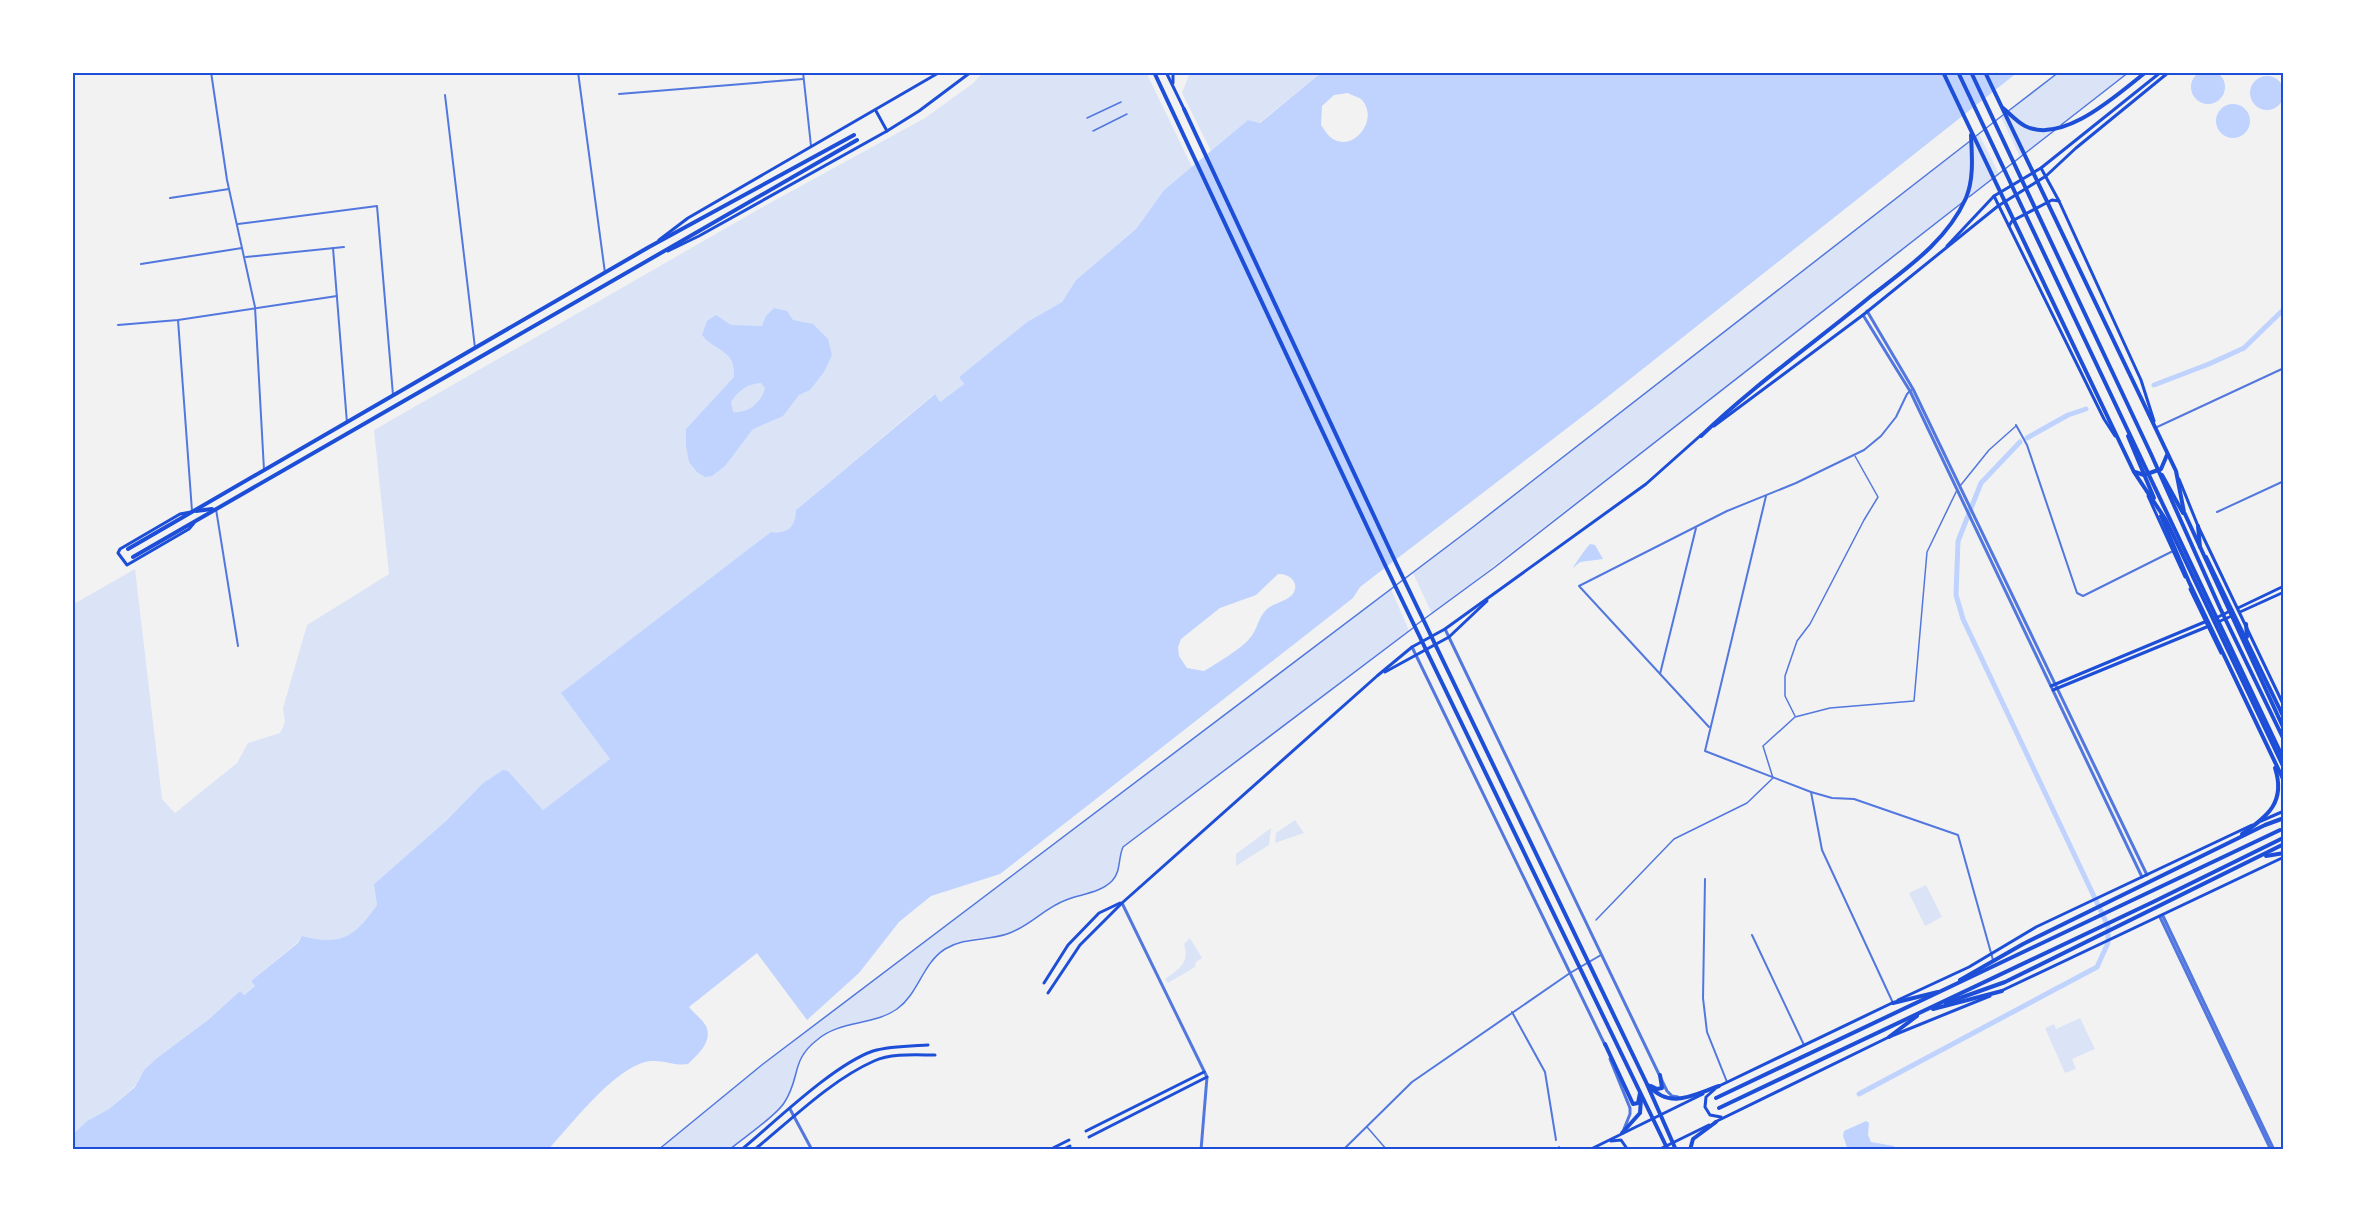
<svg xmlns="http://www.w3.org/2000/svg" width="2356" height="1222" font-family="Cabin,sans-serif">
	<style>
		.green { fill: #dbe4f7 }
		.water { fill: #bfd3fe; fill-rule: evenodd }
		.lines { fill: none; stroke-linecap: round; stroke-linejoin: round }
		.canal { stroke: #bfd3fe; stroke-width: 5 }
		.service { stroke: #5277de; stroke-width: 1.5 }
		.pedestrian { stroke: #5277de; stroke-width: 1.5 }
		.minor { stroke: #5277de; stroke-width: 2 }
		.tertiary { stroke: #5277de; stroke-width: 3 }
		.secondary { stroke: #1d4ed8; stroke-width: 3 }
		.primary { stroke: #1d4ed8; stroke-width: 4 }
		.trunk { stroke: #1d4ed8; stroke-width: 4 }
		.neatline { fill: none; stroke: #1d4ed8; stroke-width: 2 }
	</style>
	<rect width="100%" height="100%" fill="#f2f2f2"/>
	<g class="green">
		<path d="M984 72H1146L1192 167 1164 190 1136 229 1076 280 1062 302 1027 322 959 377 964 384 940 402 934 394 797 509C796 523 792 529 779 534L562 693 610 759 543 810 508 771 482 784 447 820 375 883 377 905C354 937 342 946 302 936L298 942 251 981 255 986 243 995 240 991 208 1020 157 1058 144 1070 135 1086 109 1109 87 1121 72 1135V605L135 569 162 799 175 813 237 763 248 743 280 733 285 722 283 708 307 625 389 574 374 430 768 204 925 118 972 84Z"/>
		<polygon points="1190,72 1322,72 1259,123 1248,120 1211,151 1182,93"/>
		<polygon points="2059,72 2129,72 2020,157 2001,117"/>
		<polygon points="1979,134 1999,174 1432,614 1413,573"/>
		<path d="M1391 589 1409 631 1123 847C1118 857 1121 872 1112 881 1099 894 1078 894 1062 901 1043 911 1028 927 1008 934 993 939 977 936 963 941 923 953 925 987 898 1008 876 1025 842 1021 818 1039 792 1058 803 1067 792 1089 790 1094 787 1101 783 1105 778 1111 732 1149 726 1150 705 1153 680 1150 658 1150L763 1064Z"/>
		<polygon points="1295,820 1304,833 1275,843 1276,833"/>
		<polygon points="1271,828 1269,845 1236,866 1236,854"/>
		<polygon points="1926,885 1942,917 1925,926 1909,893"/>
		<path d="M1190 938 1202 958 1196 962 1195 967 1168 983 1165 979C1179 969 1190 963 1184 944Z"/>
		<polygon points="2080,1018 2095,1049 2072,1059 2076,1069 2065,1073 2045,1028 2054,1024 2056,1029"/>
	</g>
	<g class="water">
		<circle cx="2208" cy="87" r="17"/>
		<path d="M1322 72H2018L1596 406 1360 587 1353 598 1000 874 931 896 899 922 859 973 807 1020 757 953 689 1007C694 1013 702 1019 706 1026 713 1042 698 1054 688 1064 675 1066 664 1060 651 1061 617 1064 571 1125 548 1150H72V1135L87 1121 109 1109 135 1087 144 1070 157 1058 208 1020 240 991 244 995 255 986 251 981 298 943 302 936C342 946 354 937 377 905L374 884 447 820 482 784 503 770 508 771 543 810 610 759 561 693 771 532C788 535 796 525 796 510L935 394 940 402 964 384 959 377 1027 322 1062 302 1076 280 1136 229 1164 190 1248 120 1260 123ZM1348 93C1351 95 1358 97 1361 99 1381 119 1352 155 1330 137 1327 134 1324 129 1321 125L1322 106 1334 95ZM1278 574C1290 573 1301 584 1292 595 1285 602 1274 603 1267 609 1258 617 1258 629 1250 638 1242 648 1216 664 1204 671L1187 668 1179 656 1178 647 1181 639 1220 608 1256 595Z"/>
		<circle cx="2267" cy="93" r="17"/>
		<circle cx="2233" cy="121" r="17"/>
		<path d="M774 308 787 311 793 320 813 324 828 339 832 355 824 372 810 390 799 395 783 416 753 429 725 466 712 476 705 477 697 472 689 462 686 446V429L734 377C736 349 715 352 702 335L707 321 716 315 731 325 762 326 766 316ZM761 383 765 388C762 402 748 414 733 412L731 402C739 390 747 384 761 383Z"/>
		<path d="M1590 544 1595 545 1603 559 1580 562 1573 568C1574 565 1587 547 1590 544Z"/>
		<polygon points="1866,1121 1869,1123 1868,1135 1871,1142 1894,1146 1896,1150 1848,1150 1843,1136 1844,1131"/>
	</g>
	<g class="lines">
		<g class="canal">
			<polyline points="2154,385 2209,364 2244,348 2284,309"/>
			<polyline points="2027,438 2068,415 2086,409"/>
			<polyline points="1859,1094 2097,967 2108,943 2108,926 1963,619 1956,595 1958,541 1981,483 2020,442"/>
		</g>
		<g class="service">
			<polyline points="1960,486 1989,450 2016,426"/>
			<polyline points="1795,716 1785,696 1785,676 1797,641 1810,624 1864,520 1878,497 1855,456"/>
			<polyline points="1596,920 1674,839 1747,803 1773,778 1763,746 1795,717 1830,708 1914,701 1927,552 1957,490"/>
			<polyline points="1367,1127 1387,1150"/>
		</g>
		<g class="pedestrian">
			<polyline points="2007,112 2059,72"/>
			<polyline points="1087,118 1121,102"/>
			<polyline points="2061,125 2129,72"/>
			<polyline points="1093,131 1127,114"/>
			<polyline points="1976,136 2003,115"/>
			<polyline points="1969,197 2055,130"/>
			<polyline points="1416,625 1495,567 1963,202"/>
			<polyline points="658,1150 763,1064 1473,527 1970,141"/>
			<path d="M729 1150C743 1138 775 1117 784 1103 801 1078 790 1061 817 1040 840 1020 873 1026 897 1009 919 993 922 964 945 949 965 937 986 941 1007 934 1029 927 1044 908 1066 900 1081 894 1100 893 1112 881 1121 872 1118 858 1123 847L1413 628"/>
		</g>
		<g class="minor">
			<polyline points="211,72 227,180 255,307 264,470"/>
			<polyline points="578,72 605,273"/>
			<polyline points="803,72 811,146"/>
			<polyline points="619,94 803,79"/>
			<polyline points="445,95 475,348"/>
			<polyline points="170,198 229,189"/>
			<polyline points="238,224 377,206 393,395"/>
			<polyline points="333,248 347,423"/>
			<polyline points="246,257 344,247"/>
			<polyline points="141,264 242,248"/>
			<polyline points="178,320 192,511"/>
			<polyline points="118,325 178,320 337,296"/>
			<polyline points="2016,425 2027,445 2077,593 2083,596 2173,551"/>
			<polyline points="2155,428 2284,368"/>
			<polyline points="1766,496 1705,751 1811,792 1832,798 1854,799 1958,835 1993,960"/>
			<polyline points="216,509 238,646"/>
			<polyline points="2217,512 2284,481"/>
			<polyline points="1660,674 1696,528"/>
			<polyline points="1709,727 1579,586 1727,511 1796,483 1864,450 1881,436 1896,417 1907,394 1911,390"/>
			<polyline points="1811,792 1822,850 1893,1003"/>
			<polyline points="1705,879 1703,998 1707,1032 1727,1082"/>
			<polyline points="1752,935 1804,1045"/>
			<polyline points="1512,1012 1545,1072 1556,1140"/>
			<polyline points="1559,1147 1560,1150"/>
			<polyline points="1343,1150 1412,1082 1570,973 1601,955"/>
		</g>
		<g class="tertiary">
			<polyline points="1867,311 1913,389 2147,875"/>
			<polyline points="1863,315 1910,391 2142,877"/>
			<polyline points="1445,629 1667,1091 1672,1096 1678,1097"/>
			<polyline points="1412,647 1605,1045"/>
			<polyline points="1122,903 1207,1077 1201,1150"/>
			<polyline points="2163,916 2274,1150"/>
			<polyline points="2160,917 2271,1150"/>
			<polyline points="1610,1059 1630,1108 1630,1114 1624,1129"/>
			<polyline points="790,1109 812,1150"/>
		</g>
		<g class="secondary">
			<polyline points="1166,72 1184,109"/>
			<polyline points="1173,83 1173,72"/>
			<polyline points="876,111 887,131"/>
			<polyline points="2041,168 2059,201 2141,380 2154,421"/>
			<polyline points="1994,196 2104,419 2115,436"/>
			<polyline points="2009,226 2012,221 2052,200 2059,201"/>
			<polyline points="659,240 688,218 940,72"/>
			<polyline points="1947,246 1994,196 2041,168 2161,72"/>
			<polyline points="668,251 699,236 887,131 919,111 971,72"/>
			<polyline points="1714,426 1863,315 1998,206 2046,176 2076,148 2169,72"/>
			<polyline points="2179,479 2198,526 2284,706"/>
			<polyline points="2148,496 2185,577"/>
			<polyline points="191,512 180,514 120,549 118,553 127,565 189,529 194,523"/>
			<polyline points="2190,589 2221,653"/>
			<polyline points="2238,608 2284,586"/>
			<polyline points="2240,612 2284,592"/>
			<polyline points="2216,618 2232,610"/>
			<polyline points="2218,622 2234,615"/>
			<polyline points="1385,672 1449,637 1487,601"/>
			<polyline points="2051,686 2207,621"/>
			<polyline points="2053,690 2209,626"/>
			<polyline points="2261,821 2284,811"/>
			<polyline points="1044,983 1068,945 1099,913 1120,903"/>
			<polyline points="2001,991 2284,857"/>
			<polyline points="1048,993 1080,945 1122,903 1377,676 1412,647 1445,629 1646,484 1701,435"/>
			<polyline points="1898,1000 1969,967 2036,927 2252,825"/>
			<polyline points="1717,1087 1892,1003"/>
			<polyline points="1715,1089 1706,1097 1705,1107 1710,1115 1721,1117"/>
			<polyline points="1715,1122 1889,1037 1990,996"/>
			<polyline points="1086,1131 1204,1072"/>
			<polyline points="1089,1137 1207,1077"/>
			<polyline points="1611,1141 1621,1140 1628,1150"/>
			<path d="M741 1150C775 1122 833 1065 873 1051 890 1046 911 1046 928 1045"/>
			<path d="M754 1150C791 1120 831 1080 874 1061 892 1053 916 1055 935 1055"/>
			<polyline points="1049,1150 1069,1140"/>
			<polyline points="1062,1150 1070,1146"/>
			<polyline points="1589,1150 1703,1094"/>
			<polyline points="1658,1150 1709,1125"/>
		</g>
		<g class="primary">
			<polyline points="1154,72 1386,567 1668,1150"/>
			<polyline points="1943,72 2134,472 2166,520 2284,768"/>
			<polyline points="1985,72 2176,471 2184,512 2284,729"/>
			<path d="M2003 108C2010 114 2017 122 2025 126 2063 145 2118 94 2146 72"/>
			<polyline points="1184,109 1396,563 1646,1082 1676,1150"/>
			<path d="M1701 436C1754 385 1814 343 1871 296 1907 268 1947 241 1966 198 1974 179 1972 156 1971 135"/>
			<polyline points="2128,436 2154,498"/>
			<polyline points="2135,472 2144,475 2161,469 2167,455"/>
			<polyline points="2162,475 2183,513"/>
			<polyline points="196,511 212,509"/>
			<polyline points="2161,516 2189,582 2284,781"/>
			<polyline points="2198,526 2200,547"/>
			<polyline points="128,549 649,247 854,135"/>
			<polyline points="133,557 857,140"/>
			<polyline points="2206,557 2284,718"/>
			<polyline points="2246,624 2247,637"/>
			<path d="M2242 834C2268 816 2286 802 2275 768"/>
			<polyline points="2266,856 2284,853"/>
			<polyline points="1960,980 2023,944 2265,825 2284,818"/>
			<polyline points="1893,1003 1938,992"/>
			<polyline points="1946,1003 2005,982 2284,844"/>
			<polyline points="1933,1009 2002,991"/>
			<polyline points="1889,1037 1917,1016"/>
			<polyline points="1605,1044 1633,1104 1638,1103 1640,1093"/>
			<path d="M1648 1085C1670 1110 1693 1095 1719 1086"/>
			<polyline points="1651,1086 1657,1089 1662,1088 1660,1075"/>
			<polyline points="1716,1098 2280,830"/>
			<polyline points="1719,1108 2153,902 2283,838"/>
			<polyline points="1622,1133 1640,1113 1641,1099"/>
			<polyline points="1612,1150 1613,1150"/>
			<polyline points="1690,1150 1693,1139 1716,1122"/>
		</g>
		<g class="trunk">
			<polyline points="1958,72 2284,760"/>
			<polyline points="1971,72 2151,454 2220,608 2284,740"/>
		</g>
	</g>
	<rect width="2356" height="1222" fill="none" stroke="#ffffff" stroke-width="147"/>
	<rect x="74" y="74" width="2208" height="1074" class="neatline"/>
</svg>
